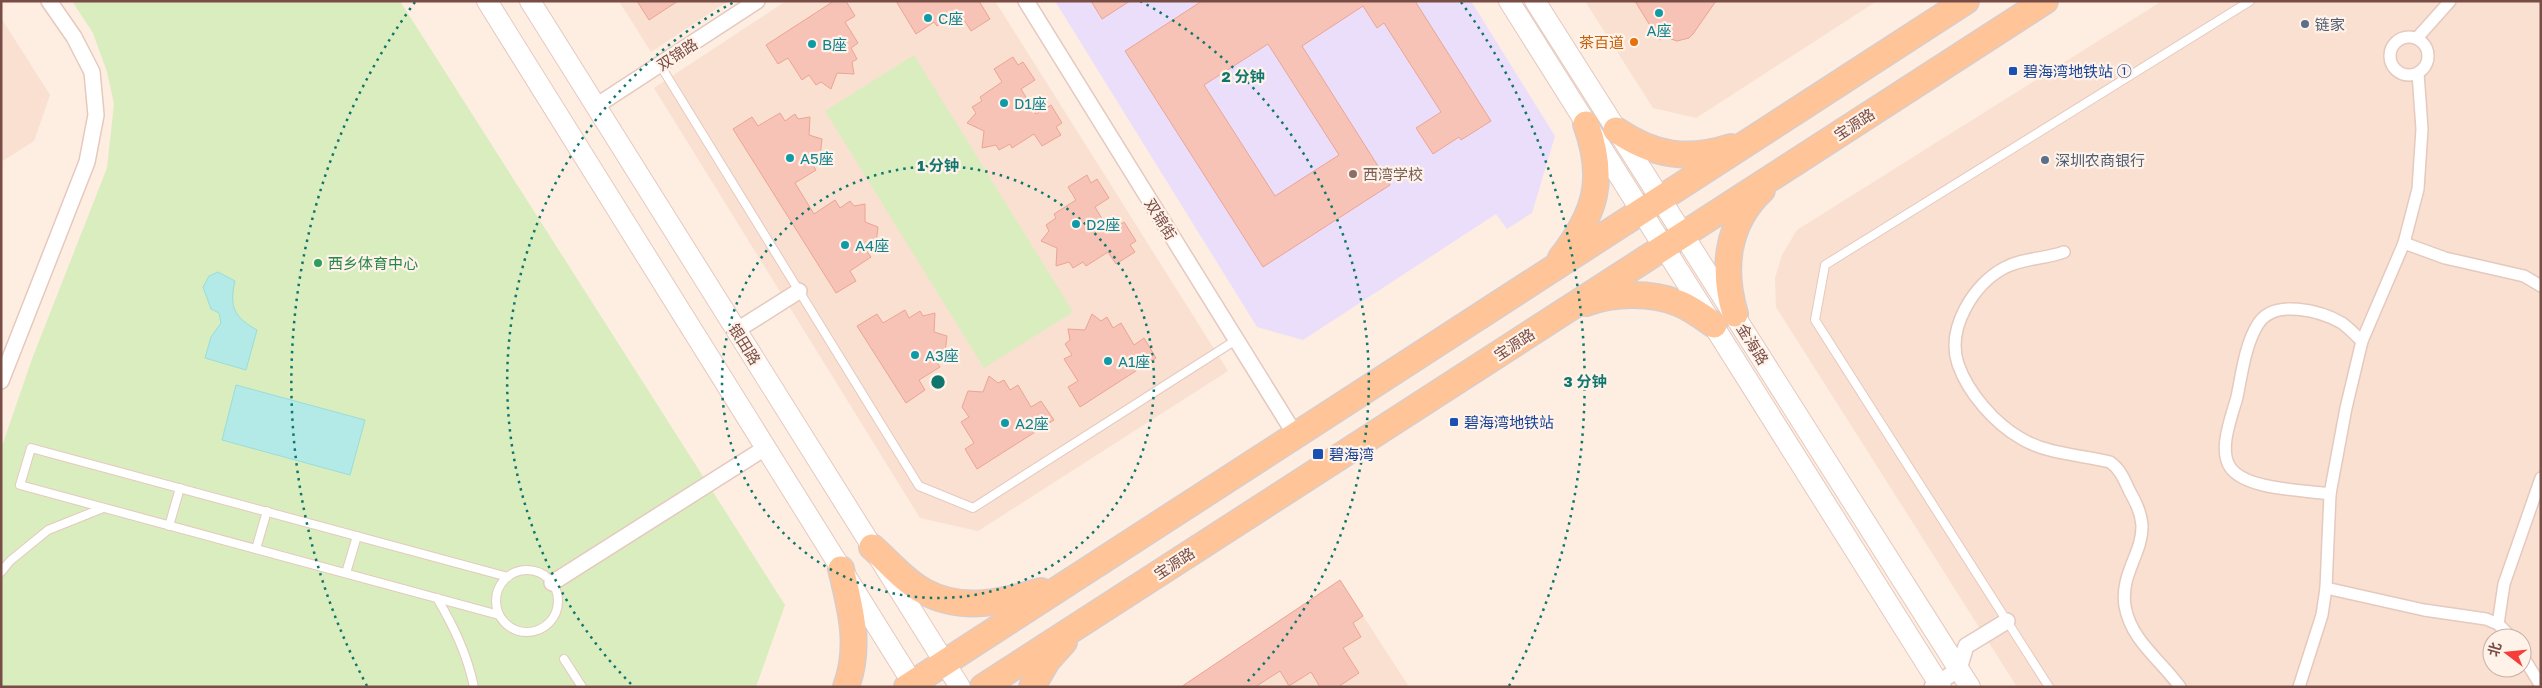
<svg xmlns="http://www.w3.org/2000/svg" width="2542" height="688" font-family="'Golos Text','Noto Sans SC',sans-serif">
	<style>
		.residential { fill: #f9e0d1; fill-rule: evenodd }
		.education { fill: #eadefb }
		.green { fill: #daedbe }
		.water { fill: #b3eae7; stroke: #99ddda }
		.building { fill: #f7c3b6; stroke: #eba494; fill-rule: evenodd }
		.lines { fill: none; stroke-linecap: round; stroke-linejoin: round }
		.service-casing { stroke: #e5c9be; stroke-width: 10 }
		.pedestrian-casing { stroke: #e5c9be; stroke-width: 14 }
		.minor-casing { stroke: #e5c9be; stroke-width: 18 }
		.tertiary-casing { stroke: #e5c9be; stroke-width: 22 }
		.primary-casing { stroke: #d9cdcb; stroke-width: 28 }
		.service { stroke: #fff; stroke-width: 8 }
		.pedestrian { stroke: #fff; stroke-width: 11 }
		.minor { stroke: #fff; stroke-width: 15 }
		.tertiary { stroke: #fff; stroke-width: 20 }
		.primary { stroke: #ffc497; stroke-width: 25 }
		.ring { fill: none; stroke: #0f766e; stroke-width: 2.5; stroke-dasharray: 2.5 5 }
		.culture-dot { fill: #0f9aa8; stroke: #fff2e9; stroke-width: 2 }
		.service-dot { fill: #5c6f8a; stroke: #fff2e9; stroke-width: 2 }
		.food-dot { fill: #e8710a; stroke: #fff2e9; stroke-width: 2 }
		.transit-dot { fill: #1a4fb4; stroke: #fff2e9; stroke-width: 2 }
		.education-dot { fill: #8d6e63; stroke: #fff2e9; stroke-width: 2 }
		.leisure-dot { fill: #2e9e5b; stroke: #fff2e9; stroke-width: 2 }
		.labels { text-anchor: middle; dominant-baseline: central; stroke-width: 4.5; stroke-linejoin: round; paint-order: stroke }
		.culture-label { font-size: 15px; fill: #0d838f; stroke: #fff2e9; text-anchor: start }
		.service-label { font-size: 15px; fill: #4e5e75; stroke: #fff2e9; text-anchor: start }
		.food-label { font-size: 15px; fill: #c56008; stroke: #fff2e9; text-anchor: end }
		.street-label { font-size: 15px; fill: #784d45; stroke: #fff2e9 }
		.transit-label { font-size: 15px; fill: #164399; stroke: #fff2e9; text-anchor: start }
		.education-label { font-size: 15px; fill: #785e54; stroke: #fff2e9; text-anchor: start }
		.leisure-label { font-size: 15px; fill: #27864d; stroke: #fff2e9; text-anchor: start }
		.centre { fill: #0f766e; stroke: #fff2e9; stroke-width: 2.5 }
		.ring-label { font-size: 15px; text-anchor: middle; font-weight: bold; fill: #0f766e; stroke: #fff2e9; stroke-width: 4.5; stroke-linejoin: round; paint-order: stroke }
	</style>
	<rect width="100%" height="100%" fill="#feede1"/>
	<g class="residential">
		<polygon points="619,1 728,1 651,52"/>
		<polygon points="786,1 995,1 1228,371 978,531 920,518 654,88"/>
		<polygon points="1585,1 1877,1 1696,118 1653,108"/>
		<path d="M2162 1H2541V687H2017L1776 307 1775 278 1782 255 1797 230ZM2492 638H2522V668H2492Z"/>
		<polygon points="1,18 50,95 34,141 1,162"/>
		<polygon points="1340,580 1409,687 1181,687"/>
	</g>
	<polygon class="education" points="1055,1 1471,1 1555,136 1532,213 1507,229 1496,214 1303,340 1257,327"/>
	<g class="green">
		<polygon points="72,1 400,1 785,605 756,687 1,687 1,449 32,359 107,168 114,104 107,72 93,33"/>
		<polygon points="914,55 1073,312 984,368 825,111"/>
	</g>
	<g class="water">
		<path d="M218 272 235 281C229 307 234 317 257 330L246 370 205 358 211 337 221 323 219 313 211 309 203 287 209 276Z"/>
		<polygon points="236,385 365,420 350,475 222,440"/>
	</g>
	<g class="building">
		<polygon points="637,1 678,1 649,20"/>
		<polygon points="834,1 846,1 855,16 845,22 858,43 851,48 857,59 852,62 854,74 837,73 831,89 821,82 816,85 809,75 802,80 788,58 778,64 766,45"/>
		<polygon points="896,1 979,1 990,19 971,31 959,12 937,26 934,22 916,34"/>
		<polygon points="1091,1 1130,1 1102,19"/>
		<path d="M1202 1H1415L1491 121 1461 140 1459 137 1433 154 1416 128 1441 112 1384 23 1377 28 1363 6 1302 46 1390 185 1263 267 1125 51ZM1268 44 1339 155 1275 196 1204 85Z"/>
		<polygon points="1635,1 1716,1 1693,34 1689,38 1677,41 1665,37 1659,40"/>
		<polygon points="1013,57 1018,65 1023,62 1035,80 1021,89 1036,114 1051,105 1062,123 1056,127 1061,135 1042,146 1034,134 1012,148 1010,144 999,150 996,145 982,148 984,131 967,123 976,113 972,107 982,101 980,97 1002,82 994,69"/>
		<polygon points="780,113 785,121 795,114 798,119 810,117 809,135 822,139 820,157 811,162 816,170 795,183 814,214 835,200 840,208 850,201 854,206 865,204 865,222 878,227 876,244 866,250 871,257 850,271 856,281 836,293 733,129 752,117 758,126"/>
		<polygon points="1087,175 1091,183 1097,179 1109,198 1095,207 1110,232 1124,222 1136,241 1130,245 1135,252 1116,264 1108,252 1086,266 1083,262 1073,268 1069,262 1056,266 1057,248 1041,241 1049,231 1046,225 1056,218 1054,214 1076,200 1068,187"/>
		<polygon points="905,310 909,318 920,311 923,316 935,313 934,332 947,336 945,353 935,359 940,367 919,380 925,390 906,403 857,326 877,314 883,323"/>
		<polygon points="1092,314 1101,321 1107,317 1113,328 1121,323 1134,345 1144,338 1156,358 1080,407 1068,387 1078,381 1064,359 1072,355 1065,344 1070,340 1068,329 1085,330"/>
		<polygon points="989,376 998,383 1004,380 1010,390 1018,385 1031,407 1041,401 1054,420 977,469 965,449 974,443 961,422 969,417 962,407 968,391 983,392"/>
		<polygon points="1340,580 1363,616 1353,623 1361,637 1343,648 1359,673 1338,687 1320,687 1311,672 1289,686 1280,671 1255,687 1181,687"/>
	</g>
	<g class="lines">
		<defs>
			<g id="service">
				<polyline points="660,65 919,486 973,508 1236,340"/>
				<polyline points="169,526 180,488"/>
				<polyline points="256,549 267,511"/>
				<circle cx="527" cy="601" r="31"/>
				<polyline points="1,572 10,561 48,530 103,508"/>
				<polyline points="346,573 357,536"/>
				<path d="M437 598C454 627 467 654 474 687"/>
				<polyline points="499,615 20,485 31,448 508,577"/>
				<polyline points="564,659 582,687"/>
				<polyline points="2049,687 1815,320 1825,265 2250,1"/>
			</g>
			<g id="pedestrian">
				<circle cx="2409" cy="56" r="19"/>
				<polyline points="2417,38 2450,1"/>
				<polyline points="2404,243 2445,258 2524,276 2541,286"/>
				<path d="M2064 252C2045 259 2022 258 2004 268 1974 284 1946 328 1958 364 1968 393 1995 424 2022 439 2047 454 2082 455 2110 462 2120 469 2124 479 2129 490 2135 501 2141 512 2142 525 2143 553 2120 574 2125 606 2131 641 2161 660 2180 687"/>
				<path d="M2330 494C2304 490 2245 490 2230 467 2218 449 2232 416 2237 397 2242 373 2245 345 2258 324 2274 298 2321 311 2342 323 2349 328 2355 335 2362 341"/>
				<polyline points="2326,588 2424,610 2486,619 2498,624 2512,638"/>
				<polyline points="2498,624 2504,584 2541,478"/>
				<polyline points="2522,655 2541,686"/>
				<polyline points="2299,687 2322,615 2326,588 2330,494 2346,408 2362,341 2404,243 2418,189 2422,129 2418,73"/>
			</g>
			<g id="minor">
				<polyline points="1026,1 1296,436"/>
				<polyline points="596,106 757,1"/>
				<polyline points="737,330 799,291"/>
				<polyline points="1,381 87,162 96,115 92,72 74,37 49,1"/>
				<polyline points="552,583 765,448"/>
				<polyline points="1932,687 1959,669 1966,646 2007,621"/>
			</g>
			<g id="tertiary">
				<polyline points="487,1 915,687"/>
				<polyline points="530,1 960,687"/>
				<polyline points="1509,1 1941,687"/>
				<polyline points="1535,1 1970,687"/>
			</g>
			<g id="primary">
				<path d="M1616 130C1654 156 1688 161 1731 147"/>
				<path d="M1561 258C1596 213 1606 179 1586 124"/>
				<path d="M1586 303C1614 293 1650 292 1678 303 1691 308 1703 317 1714 325"/>
				<path d="M1735 314C1722 270 1726 224 1762 190"/>
				<path d="M872 547C888 561 905 582 925 592 962 612 1003 602 1041 591"/>
				<path d="M841 569C851 609 861 647 846 687"/>
				<polyline points="907,687 1966,1"/>
				<polyline points="983,687 2045,1"/>
				<polyline points="1032,687 1047,661 1064,642"/>
			</g>
		</defs>
		<use href="#service" class="service-casing"/>
		<use href="#pedestrian" class="pedestrian-casing"/>
		<use href="#minor" class="minor-casing"/>
		<use href="#tertiary" class="tertiary-casing"/>
		<use href="#primary" class="primary-casing"/>
		<use href="#service" class="service"/>
		<use href="#pedestrian" class="pedestrian"/>
		<use href="#minor" class="minor"/>
		<use href="#tertiary" class="tertiary"/>
		<use href="#primary" class="primary"/>
	</g>
	<g class="ring">
		<circle cx="938" cy="382" r="216"/>
		<path d="M631 684A431 431 0 0 1 736 1M1140 1A431 431 0 0 1 1245 684"/>
		<path d="M367 686A647 647 0 0 1 415 2M1461 2A647 647 0 0 1 1509 686"/>
	</g>
	<g class="culture-dot">
		<circle cx="1659" cy="13" r="5"/>
		<circle cx="928" cy="18" r="5"/>
		<circle cx="812" cy="44" r="5"/>
		<circle cx="1004" cy="103" r="5"/>
		<circle cx="790" cy="158" r="5"/>
		<circle cx="1076" cy="224" r="5"/>
		<circle cx="845" cy="245" r="5"/>
		<circle cx="915" cy="355" r="5"/>
		<circle cx="1108" cy="361" r="5"/>
		<circle cx="1005" cy="423" r="5"/>
	</g>
	<g class="service-dot">
		<circle cx="2305" cy="24" r="5"/>
		<circle cx="2045" cy="160" r="5"/>
	</g>
	<circle class="food-dot" cx="1634" cy="42" r="5"/>
	<g class="transit-dot">
		<rect x="2008" y="66" width="10" height="10" rx="2.5"/>
		<rect x="1449" y="417" width="10" height="10" rx="2.5"/>
		<rect x="1312" y="448" width="12" height="12" rx="2.5"/>
	</g>
	<circle class="education-dot" cx="1353" cy="174" r="5"/>
	<circle class="leisure-dot" cx="318" cy="263" r="5"/>
	<g class="labels">
		<g class="culture-label">
			<text x="938" y="18">C座</text>
			<text x="1659" y="30" text-anchor="middle">A座</text>
			<text x="822" y="44">B座</text>
			<text x="1014" y="103">D1座</text>
			<text x="800" y="158">A5座</text>
			<text x="1086" y="224">D2座</text>
			<text x="855" y="245">A4座</text>
			<text x="925" y="355">A3座</text>
			<text x="1118" y="361">A1座</text>
			<text x="1015" y="423">A2座</text>
		</g>
		<g class="service-label">
			<text x="2315" y="24">链家</text>
			<text x="2055" y="160">深圳农商银行</text>
		</g>
		<g class="food-label">
			<text x="1624" y="42">茶百道</text>
		</g>
		<g class="street-label">
			<text transform="translate(677 54) rotate(-33)">双锦路</text>
			<text transform="translate(1854 124) rotate(-33)">宝源路</text>
			<text transform="translate(1161 219) rotate(58)">双锦街</text>
			<text transform="translate(745 344) rotate(58)">银田路</text>
			<text transform="translate(1514 344) rotate(-33)">宝源路</text>
			<text transform="translate(1753 344) rotate(58)">金海路</text>
			<text transform="translate(1174 563) rotate(-33)">宝源路</text>
		</g>
		<g class="transit-label">
			<text x="2023" y="71">碧海湾地铁站 ①</text>
			<text x="1464" y="422">碧海湾地铁站</text>
			<text x="1329" y="454">碧海湾</text>
		</g>
		<g class="education-label">
			<text x="1363" y="174">西湾学校</text>
		</g>
		<g class="leisure-label">
			<text x="328" y="263">西乡体育中心</text>
		</g>
	</g>
	<circle cx="938" cy="382" r="8" class="centre"/>
	<g class="ring-label">
		<text x="1243" y="82">2 分钟</text>
		<text x="938" y="171">1 分钟</text>
		<text x="1585" y="387">3 分钟</text>
	</g>
	<rect width="2542" height="688" fill="none" stroke="#784d45" stroke-width="5"/>
	<g transform="translate(2507 653) rotate(286)"><circle r="24" fill="#fff2e9" stroke="#c9b0a7"/>
	<path d="M0-4L9 19L0 12L-9 19Z" fill="#f53e39"/>
	<text y="-8" font-size="14" font-weight="bold" text-anchor="middle" fill="#784d45">北</text>
	</g>
</svg>
